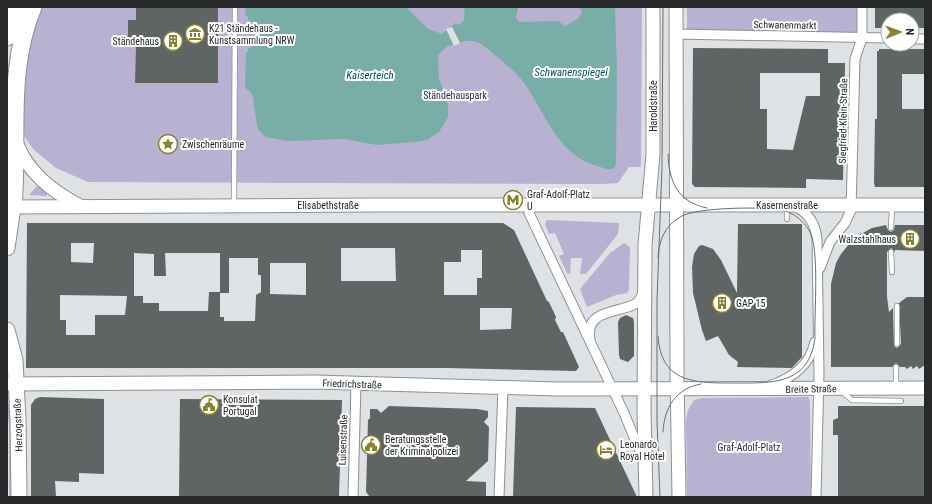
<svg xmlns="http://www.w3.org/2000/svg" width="932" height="504" font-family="'Roboto Condensed',sans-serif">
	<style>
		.green { fill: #b8b1d2 }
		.water { fill: #79aea8 }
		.pier { fill: #dee2e5 }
		.building { fill: #5f6465; fill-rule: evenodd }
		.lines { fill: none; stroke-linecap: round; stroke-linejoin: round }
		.lane-casing { stroke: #8d9194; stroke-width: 6 }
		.street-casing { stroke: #8d9194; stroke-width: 11 }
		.secondary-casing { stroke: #8d9194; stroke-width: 15 }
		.primary-casing { stroke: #8d9194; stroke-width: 17 }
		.highway-casing { stroke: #8d9194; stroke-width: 19 }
		.lane { stroke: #fff; stroke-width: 4.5 }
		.street { stroke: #fff; stroke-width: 9 }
		.secondary { stroke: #fff; stroke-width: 13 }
		.primary { stroke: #fff; stroke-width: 15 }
		.highway { stroke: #fff; stroke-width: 17 }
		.tram { stroke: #6c6e70; stroke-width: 1 }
		.labels { text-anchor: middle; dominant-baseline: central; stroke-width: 4; stroke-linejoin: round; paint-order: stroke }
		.street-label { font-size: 10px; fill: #262829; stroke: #fff }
		.poi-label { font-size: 10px; fill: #262829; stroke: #fff; text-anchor: start }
		.park-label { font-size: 10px; fill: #2e1f50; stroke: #fff }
		.water-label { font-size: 11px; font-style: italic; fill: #04544f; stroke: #fff }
	</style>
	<rect width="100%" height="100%" fill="#dee2e5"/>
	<g class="green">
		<polygon points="39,7 642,7 641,167 629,167 618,183 602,184 88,182 56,168 33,149 23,134 23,67"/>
		<polygon points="687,7 862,7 861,37 687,33"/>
		<polygon points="38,185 48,193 46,196 29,195"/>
		<polygon points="547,220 619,223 618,234 586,274 580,274 582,258 571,258 570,274 567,273 559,256 564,254 555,233 549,234 545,224"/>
		<polygon points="624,243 630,247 629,290 627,293 616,295 587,307 580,289 610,253"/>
		<polygon points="808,397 810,400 811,497 687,497 686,420 688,410 694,400 702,398"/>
		<polygon points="7,404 11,404 13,497 9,497 9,426"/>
	</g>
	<path class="water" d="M246 7H406L428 29 442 34 453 25 454 23 459 25C466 21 465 14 464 7H518L516 18 519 22 558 21 565 26 578 19 582 13 580 7H615L617 71 616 164 614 168C608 171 606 168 600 167 557 156 547 115 524 83 517 73 506 64 496 56 490 51 483 44 476 42 465 38 457 45 447 46L438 55 439 78 448 105V117L439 132 427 140 414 142 377 145 345 139 288 141 266 137 259 131 257 126 253 97 250 91 245 88 246 52H248V48L257 44 261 33 257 24 248 20V16H245Z"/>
	<polygon class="pier" points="452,27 460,43 454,46 446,29"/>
	<g class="building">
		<polygon points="136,7 218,7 218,83 135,83 136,47 128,47 128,20 136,20"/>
		<polygon points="875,7 925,7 925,28 912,28 912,20 888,20 888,28 875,28"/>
		<path d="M693 48 828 49V63H845L843 180 806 179V188L695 187 692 184ZM760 73H820V96H806L793 150 767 149V109H760Z"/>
		<polygon points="879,49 925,49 925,74 902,74 902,109 925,109 925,187 875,187 874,183 875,119 877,119 877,51 879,51"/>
		<path d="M27 223H503L514 230 547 301 549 302 556 317 555 320 561 332H563L579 367 576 371 447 368H26ZM71 243H94L93 263 71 262ZM341 248H395L396 281H341ZM461 250H482V278H477V295H444V262H461ZM134 253 154 254V276H166L165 253H220V292H209L208 311H159V303H143V296H134ZM229 258H258V275H261V292L256 295 255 321H224V317H220V293H229ZM270 263H306V295L270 294ZM60 295 127 296 125 315H95V335H66V320H60ZM480 308H512L511 329 480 330Z"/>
		<polygon points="738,224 802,224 802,357 792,368 737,367 738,362 729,355 718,336 706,341 702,330 693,293 692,267 694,254 699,246 702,245 713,249 721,260 737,293"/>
		<polygon points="886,225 888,230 891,232 894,230 895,225 925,225 925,251 895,250 895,252 891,248 887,252 887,297 889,312 893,308 894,346 897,348 901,344 899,303 907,297 925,297 925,365 919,369 917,366 913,369 911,366 907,369 905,367 900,367 896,363 892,367 831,367 831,284 836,263 841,254 854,238 872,228"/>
		<polygon points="626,315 633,318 634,322 634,356 628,362 620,359 619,355 618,322 620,318"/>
		<polygon points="40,397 104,399 104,474 79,473 79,482 55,481 56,497 31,497 31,405 35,399"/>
		<polygon points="180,399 342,400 339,497 179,497"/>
		<polygon points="389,406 477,409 488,411 488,417 484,422 489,427 488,461 466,481 486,482 486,497 370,497 366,492 368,420 370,418 370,409 377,409 381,413"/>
		<polygon points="838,406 925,406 925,497 838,497 838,435 833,435 833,420 838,418"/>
		<polygon points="516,407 595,408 637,497 513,497"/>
	</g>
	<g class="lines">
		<defs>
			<g id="lane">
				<polyline points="234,204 235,7"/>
				<polyline points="787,206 787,219"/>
				<polyline points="891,228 892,207"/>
				<polyline points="891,252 892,272"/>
				<polyline points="897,344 897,306"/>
				<polyline points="896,387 896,367"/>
				<polyline points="841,391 852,400 901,401"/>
			</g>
			<g id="street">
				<polyline points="676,34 888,38"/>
				<polyline points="912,39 925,39"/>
				<polyline points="530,205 529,213 624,413 643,459"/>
				<path d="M794 206C809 213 815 223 817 239L819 373 816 497"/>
				<polyline points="820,268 830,242 845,223 851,210 855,59 862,38 862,7"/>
				<path d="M590 340C584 309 619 313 635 304 640 301 642 296 644 291"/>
				<path d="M769 386C792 378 809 367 815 342"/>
				<polyline points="353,497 356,384"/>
				<polyline points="499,497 503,387"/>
			</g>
			<g id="secondary">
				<polyline points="676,7 677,374 679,497"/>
				<path d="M16 142C28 173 52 191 80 206"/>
				<polyline points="7,207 373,205 925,205"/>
				<polyline points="7,384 315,382 556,389 925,388"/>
				<polyline points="646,497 644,412 645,245 653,154 653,7"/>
			</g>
			<g id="primary">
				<polyline points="7,248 13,207"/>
				<polyline points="7,330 15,360 18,421 19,497"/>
			</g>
			<g id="highway">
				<polyline points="7,37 17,7"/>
				<path d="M13 207C19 139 6 72 33 7"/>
			</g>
		</defs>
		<use href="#lane" class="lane-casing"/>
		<use href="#street" class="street-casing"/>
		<use href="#secondary" class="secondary-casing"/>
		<use href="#primary" class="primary-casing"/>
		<use href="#highway" class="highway-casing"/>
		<use href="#lane" class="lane"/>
		<use href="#street" class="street"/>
		<use href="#secondary" class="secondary"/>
		<use href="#primary" class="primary"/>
		<use href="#highway" class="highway"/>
		<g class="tram">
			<path d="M668 154C669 181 677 202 707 208"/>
			<path d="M658 336C661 384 696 383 735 383 772 383 809 385 815 338 814 313 820 248 809 230 803 221 795 214 785 211 768 206 695 207 680 217 665 226 659 240 658 257"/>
			<path d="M663 432C664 408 676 388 701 384"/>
			<polyline points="660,497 657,421 657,301 662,166 663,7"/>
		</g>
	</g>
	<defs>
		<symbol id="museum-ring" viewBox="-11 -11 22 22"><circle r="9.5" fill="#fff" stroke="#88832c" stroke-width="1.5"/><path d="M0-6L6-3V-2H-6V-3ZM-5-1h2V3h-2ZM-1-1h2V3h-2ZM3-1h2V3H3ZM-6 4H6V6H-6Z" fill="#88832c"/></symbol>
		<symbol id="building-ring" viewBox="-11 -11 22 22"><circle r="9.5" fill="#fff" stroke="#88832c" stroke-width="1.5"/><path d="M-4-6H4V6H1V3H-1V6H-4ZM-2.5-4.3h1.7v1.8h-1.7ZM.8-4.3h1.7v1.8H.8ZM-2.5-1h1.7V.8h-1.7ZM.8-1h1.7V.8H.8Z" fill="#88832c"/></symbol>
		<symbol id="sight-ring" viewBox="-11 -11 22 22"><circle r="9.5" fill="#fff" stroke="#88832c" stroke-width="1.5"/><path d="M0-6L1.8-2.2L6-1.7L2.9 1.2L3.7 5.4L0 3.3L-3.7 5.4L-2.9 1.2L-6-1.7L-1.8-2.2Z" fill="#88832c"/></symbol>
		<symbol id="metro-ring" viewBox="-11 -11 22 22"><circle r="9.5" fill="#fff" stroke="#88832c" stroke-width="1.5"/><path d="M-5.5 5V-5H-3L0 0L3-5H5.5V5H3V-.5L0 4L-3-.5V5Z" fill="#88832c"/></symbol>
		<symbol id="civic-ring" viewBox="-11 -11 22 22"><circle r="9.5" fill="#fff" stroke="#88832c" stroke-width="1.5"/><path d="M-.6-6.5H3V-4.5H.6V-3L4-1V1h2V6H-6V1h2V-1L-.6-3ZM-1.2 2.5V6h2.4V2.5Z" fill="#88832c"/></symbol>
		<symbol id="hotel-ring" viewBox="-11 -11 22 22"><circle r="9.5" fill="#fff" stroke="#88832c" stroke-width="1.5"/><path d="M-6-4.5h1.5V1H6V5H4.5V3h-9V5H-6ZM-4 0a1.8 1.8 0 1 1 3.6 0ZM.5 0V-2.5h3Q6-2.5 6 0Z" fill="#88832c"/></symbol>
	</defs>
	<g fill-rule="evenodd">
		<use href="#museum-ring" x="184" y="23" width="22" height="22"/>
		<use href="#building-ring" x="162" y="30" width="22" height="22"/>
		<use href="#sight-ring" x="157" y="133" width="22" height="22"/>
		<use href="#metro-ring" x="502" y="189" width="22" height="22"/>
		<use href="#building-ring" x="899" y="228" width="22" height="22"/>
		<use href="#building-ring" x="711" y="292" width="22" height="22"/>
		<use href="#civic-ring" x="198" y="394" width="22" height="22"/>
		<use href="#civic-ring" x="360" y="434" width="22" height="22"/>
		<use href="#hotel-ring" x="595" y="439" width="22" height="22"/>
	</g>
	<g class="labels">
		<g class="street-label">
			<text transform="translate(785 25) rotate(1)">Schwanenmarkt</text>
			<text transform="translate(653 106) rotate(-90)">Haroldstraße</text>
			<text transform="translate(843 121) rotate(-89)">Siegfried-Klein-Straße</text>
			<text x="328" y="205">Elisabethstraße</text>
			<text x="787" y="205">Kasernenstraße</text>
			<text transform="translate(352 384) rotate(2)">Friedrichstraße</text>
			<text transform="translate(811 389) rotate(-1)">Breite Straße</text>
			<text transform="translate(18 425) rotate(-92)">Herzogstraße</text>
			<text transform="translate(343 440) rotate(-88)">Luisenstraße</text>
		</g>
		<g class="poi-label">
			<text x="209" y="28">K21 Ständehaus -<tspan x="209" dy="12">Kunstsammlung NRW</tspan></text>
			<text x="159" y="41" text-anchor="end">Ständehaus</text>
			<text x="182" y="144">Zwischenräume</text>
			<text x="527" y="194">Graf-Adolf-Platz<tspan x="527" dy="12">U</tspan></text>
			<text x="896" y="239" text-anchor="end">Walzstahlhaus</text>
			<text x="736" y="303">GAP 15</text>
			<text x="223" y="399">Konsulat<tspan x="223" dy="12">Portugal</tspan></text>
			<text x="385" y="439">Beratungsstelle<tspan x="385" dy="12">der Kriminalpolizei</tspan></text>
			<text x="620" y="444">Leonardo<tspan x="620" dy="12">Royal Hotel</tspan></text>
		</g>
		<g class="park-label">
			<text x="455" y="95">Ständehauspark</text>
			<text x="749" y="447">Graf-Adolf-Platz</text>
		</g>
		<g class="water-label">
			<text x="571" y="72">Schwanenspiegel</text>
			<text x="370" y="75">Kaiserteich</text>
		</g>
	</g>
	<rect width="932" height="504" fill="none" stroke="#262829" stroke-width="16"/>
	<g transform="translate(900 32) rotate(89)"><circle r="19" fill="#ffffff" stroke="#a8a9a9"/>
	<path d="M0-3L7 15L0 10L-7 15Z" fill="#88832c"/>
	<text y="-6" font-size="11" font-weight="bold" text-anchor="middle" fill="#262829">N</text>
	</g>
</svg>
